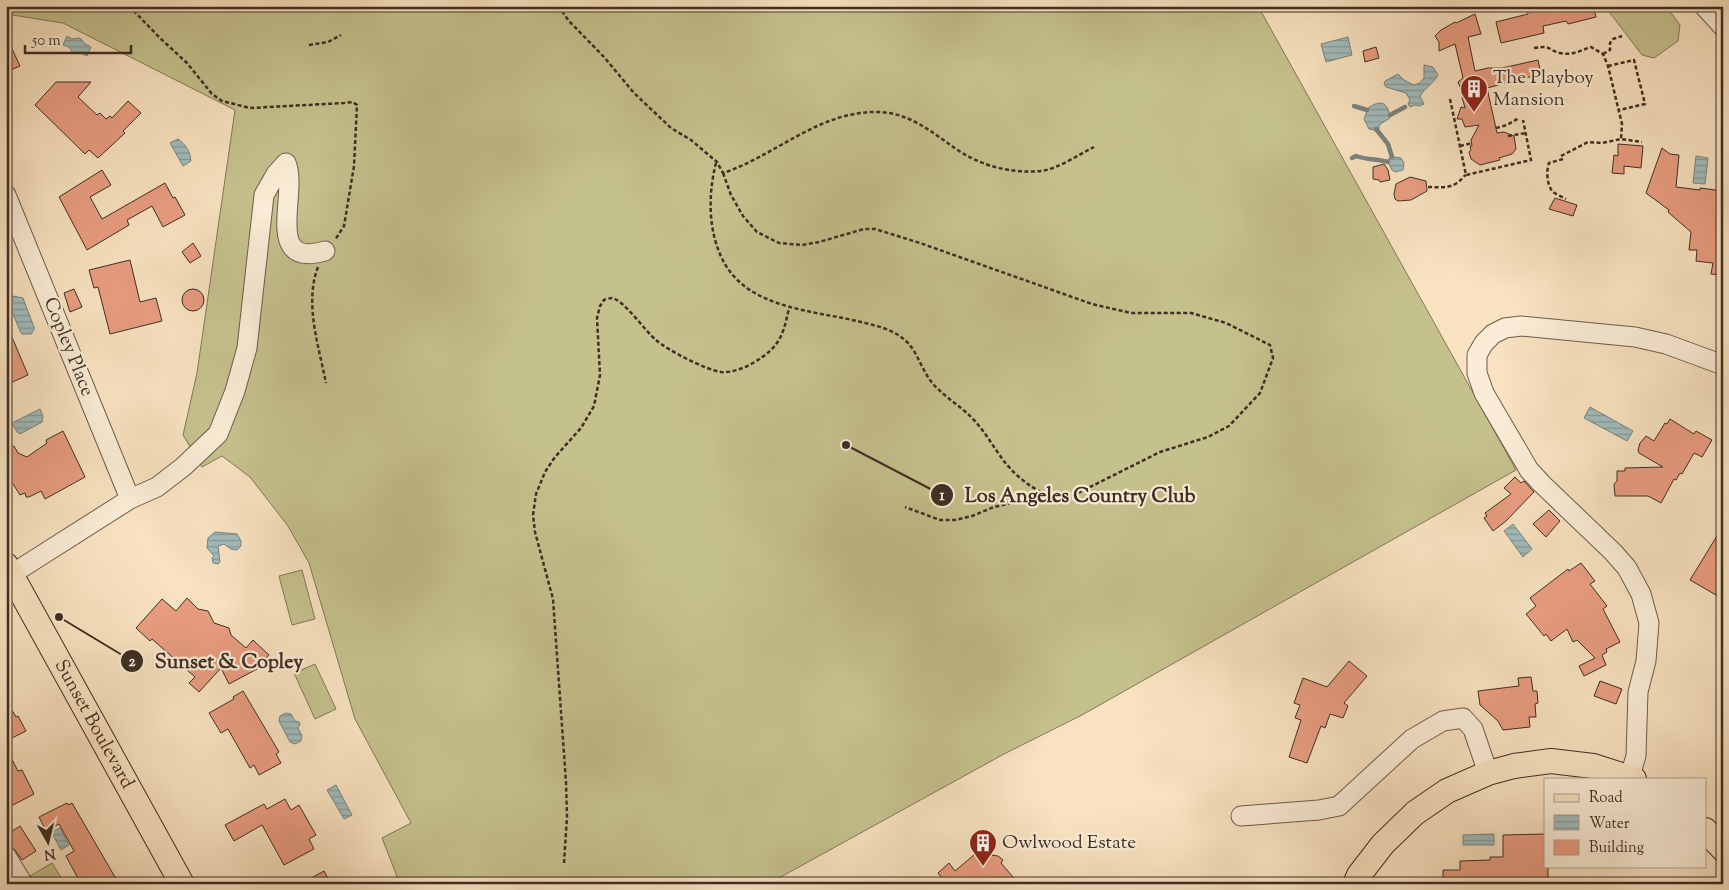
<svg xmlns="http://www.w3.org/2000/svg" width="1729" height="890" font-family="'Sorts Mill Goudy',serif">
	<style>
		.grass { fill: #c5c18d; stroke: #827858 }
		.water { fill: url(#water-rules); stroke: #7a837f }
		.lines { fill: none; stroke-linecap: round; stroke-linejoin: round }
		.stream { stroke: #7a837f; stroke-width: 4.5 }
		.building { fill: #e99d81; stroke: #3f2e24 }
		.minor-casing { stroke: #6d5b4b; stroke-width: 21 }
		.major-casing { stroke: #3f2e24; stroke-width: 26 }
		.path { stroke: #3f2e24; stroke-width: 2.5; stroke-dasharray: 4 2.5; stroke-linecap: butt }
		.minor { stroke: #faecd6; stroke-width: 19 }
		.major { stroke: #f8e2c0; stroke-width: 24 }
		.labels { text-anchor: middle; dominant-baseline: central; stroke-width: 4.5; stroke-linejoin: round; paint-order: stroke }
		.poi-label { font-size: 19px; fill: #3f2e24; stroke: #faecd6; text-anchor: start }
		.street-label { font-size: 19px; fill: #3f2e24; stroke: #faecd6 }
		.leader { fill: none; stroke: #3f2e24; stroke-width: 2 }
		.callout-dot { fill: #3f2e24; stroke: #faecd6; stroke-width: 2 }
		.mark-label { font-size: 15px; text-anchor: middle; font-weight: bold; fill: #fff }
		.callout-label { font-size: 20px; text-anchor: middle; font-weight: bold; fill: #3f2e24; stroke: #faecd6; stroke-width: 4.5; stroke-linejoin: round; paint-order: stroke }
	</style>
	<defs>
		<pattern id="water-rules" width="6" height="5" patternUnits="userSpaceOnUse" patternTransform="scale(1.25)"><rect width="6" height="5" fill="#a1bcbc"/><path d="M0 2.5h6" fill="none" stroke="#859999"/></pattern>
	</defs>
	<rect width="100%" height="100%" fill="#f8e2c0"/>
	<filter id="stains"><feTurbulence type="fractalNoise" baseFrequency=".004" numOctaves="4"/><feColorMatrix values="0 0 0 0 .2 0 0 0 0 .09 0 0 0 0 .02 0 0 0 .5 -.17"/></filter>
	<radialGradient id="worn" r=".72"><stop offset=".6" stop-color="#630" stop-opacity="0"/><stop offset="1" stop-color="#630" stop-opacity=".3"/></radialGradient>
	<g class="grass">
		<polygon points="6,6 1258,6 1516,470 1082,715 1004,754 768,884 400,884 382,838 411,823 355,719 309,563 288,526 250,477 222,456 202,467 183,435 197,373 235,110 63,23 6,14"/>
		<polygon points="1607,6 1666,6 1680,25 1678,41 1654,58 1642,55 1607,9"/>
		<polygon points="302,570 315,619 292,625 279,576"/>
		<polygon points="315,664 336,709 315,719 294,673"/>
		<polygon points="52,863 65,884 35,884 30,876"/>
	</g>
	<g class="water">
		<polygon points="67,36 72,39 80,38 85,44 91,47 87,56 81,53 73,53 69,47 63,45"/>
		<polygon points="1348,37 1352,55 1326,62 1321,44"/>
		<path d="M1424 65 1433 67 1438 75C1434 83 1425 88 1420 96L1424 104 1419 106 1415 105 1410 107 1408 104 1410 100 1406 93 1386 87 1384 84 1385 81 1398 74 1404 80 1414 85 1420 83 1424 78Z"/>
		<path d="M1382 103C1388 106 1389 111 1390 118L1379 125V129L1374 130 1369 129 1364 119 1368 108 1375 104Z"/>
		<path d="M178 139C186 145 190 151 191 161L183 166 170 143Z"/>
		<polygon points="1696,156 1708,158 1705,184 1693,183"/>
		<polygon points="1395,157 1401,158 1404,163 1403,170 1395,172 1392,170 1388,162 1389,158"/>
		<polygon points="13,296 23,298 34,327 34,330 31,334 22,334 20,331 9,304"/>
		<polygon points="1590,407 1633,431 1627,441 1584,418"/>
		<polygon points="40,409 43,416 42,422 20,434 17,432 12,423"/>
		<polygon points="1513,524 1532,549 1523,557 1504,531"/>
		<polygon points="215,532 237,534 241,541 241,546 237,550 231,549 224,544 218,546 220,562 218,564 213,563 212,558 214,556 207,548 208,538"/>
		<polygon points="286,713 291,714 295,721 299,722 300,724 298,728 302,736 301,741 295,744 290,742 279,721 280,716"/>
		<polygon points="336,785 352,815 344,819 327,790"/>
		<polygon points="60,828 69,845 61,850 53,835 50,836 47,831 52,829 54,831"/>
		<polygon points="1494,834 1494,845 1463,845 1463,835"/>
	</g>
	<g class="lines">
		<g class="stream">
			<polyline points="1354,106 1367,110"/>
			<polyline points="1390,115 1405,107"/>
			<polyline points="1376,129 1388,144 1392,157"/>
			<path d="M1352 158 1356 156C1367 160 1377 159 1388 162"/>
		</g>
	</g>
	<g class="building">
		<polygon points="1537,6 1593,6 1596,17 1568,24 1566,21 1543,26 1544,33 1501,43 1496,22 1528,14 1527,8"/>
		<polygon points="1475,14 1481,34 1468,37 1475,71 1488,68 1502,68 1538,60 1541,74 1487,88 1497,133 1504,132 1514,136 1516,149 1512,154 1499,158 1500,160 1480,165 1471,159 1469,152 1471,150 1470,146 1472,146 1471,140 1479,125 1465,127 1462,119 1457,119 1461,107 1465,108 1462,97 1464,96 1458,82 1463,78 1455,44 1439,51 1439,42 1435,36 1441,30 1455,22 1456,23"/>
		<polygon points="6,36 20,66 6,72"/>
		<polygon points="1376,47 1379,58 1365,62 1363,51"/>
		<polygon points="56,82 91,82 78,97 97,115 100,113 106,119 110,116 112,118 128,101 141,113 123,131 125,133 98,158 89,150 85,154 35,105"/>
		<polygon points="1618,144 1643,146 1641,168 1624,166 1624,174 1612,173 1614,155 1618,156"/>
		<polygon points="1662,148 1670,154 1679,155 1676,187 1700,190 1700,188 1723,191 1723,275 1711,274 1713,263 1696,261 1697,250 1689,250 1691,232 1668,212 1669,210 1646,193"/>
		<polygon points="1384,164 1388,170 1390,180 1380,182 1379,180 1373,179 1373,167"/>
		<polygon points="102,170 111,185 90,197 102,219 165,183 173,198 175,197 185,215 163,227 152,206 127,220 129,225 87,250 59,197"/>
		<polygon points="1410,177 1426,181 1427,191 1411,200 1398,201 1395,199 1394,194 1396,184"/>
		<polygon points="1555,198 1577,205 1573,216 1549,209"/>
		<polygon points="193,243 201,256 190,263 182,252"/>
		<polygon points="130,260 140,302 156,298 162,321 110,334 98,287 94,288 89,270"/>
		<circle cx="193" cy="300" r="11"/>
		<polygon points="74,289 82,307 70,312 64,293"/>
		<polygon points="6,323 28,375 6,385"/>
		<polygon points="1670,419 1694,434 1696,431 1712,440 1702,457 1694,453 1682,474 1680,473 1676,480 1674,479 1661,503 1648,496 1615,496 1614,484 1617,481 1617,471 1625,471 1625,468 1663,467 1639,453 1638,450 1640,443 1646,436 1654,441 1665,423 1667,424"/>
		<polygon points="63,431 85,477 45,499 41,491 29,497 26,497 25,493 20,495 6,473 6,450 14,446 18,453 27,457 47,443 46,440"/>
		<polygon points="1515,477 1521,483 1524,481 1534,492 1506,521 1493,531 1484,518 1487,516 1485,513 1511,494 1504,488"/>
		<polygon points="1549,510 1560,521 1546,537 1533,524"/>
		<polygon points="1723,526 1723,599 1690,580"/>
		<polygon points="1581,563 1595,581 1590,584 1607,606 1603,609 1620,642 1606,649 1607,652 1602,655 1606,665 1584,676 1579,666 1595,658 1577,640 1573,642 1567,629 1551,641 1546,634 1544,636 1526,614 1536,606 1530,598 1568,569 1569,571"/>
		<polygon points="187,598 198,609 208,611 214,623 229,628 231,635 246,648 253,640 269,655 257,669 229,684 221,668 199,692 189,683 195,677 152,639 150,641 136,628 162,599 176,611"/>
		<polygon points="1349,661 1367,676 1344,703 1348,706 1343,718 1330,714 1325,728 1321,726 1307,763 1289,757 1301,720 1295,718 1300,705 1294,703 1303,678 1327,687"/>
		<polygon points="1531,677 1533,691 1537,691 1538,703 1535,704 1536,717 1529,717 1530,727 1503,730 1498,721 1480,705 1478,691 1519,686 1518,678"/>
		<polygon points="1600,681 1622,689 1616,704 1594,696"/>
		<polygon points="243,691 279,752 276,754 281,763 259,775 254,765 250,768 228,729 221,733 209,713 234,699 233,697"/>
		<polygon points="6,700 16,717 18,716 26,731 6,741"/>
		<polygon points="6,748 18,771 22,770 34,794 13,805 6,793"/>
		<polygon points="285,799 291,810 299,805 316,835 309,839 314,849 284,865 262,825 234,841 225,825 264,804 267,809"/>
		<polygon points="67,803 68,805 72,803 119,884 81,884 66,856 74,851 59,824 46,831 39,817"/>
		<polygon points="20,826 36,851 22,860 15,850 9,846 6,841 6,835"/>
		<polygon points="1545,834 1545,866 1548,866 1548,884 1443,884 1443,870 1460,870 1460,861 1490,860 1490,857 1503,857 1503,835"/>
		<polygon points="981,849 983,852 986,849 991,855 998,856 1003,860 1001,863 1019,884 941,884 944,881 938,873 949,863 955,871"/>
		<polygon points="324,871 331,884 300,884"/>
	</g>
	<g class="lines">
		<defs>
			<g id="minor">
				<polyline points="1704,6 1723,27"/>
				<polyline points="6,195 130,499"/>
				<path d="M12 574 130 499 157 487 183 467 218 434 235 391 247 348 264 195 276 174 286 163C299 192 262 269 325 251"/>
				<polyline points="1630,776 1636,756 1638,692 1646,661 1649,623 1641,594 1627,568 1613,552 1542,484 1529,470 1484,393 1477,373 1477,355 1484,343 1493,334 1505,328 1521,326 1635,337 1666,344 1723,365"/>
				<polyline points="1241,816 1319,810 1339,806 1412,739 1443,721 1463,718 1473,729 1488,773"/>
				<polyline points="6,856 23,884"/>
			</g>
			<g id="major">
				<path id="s1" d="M6 565 182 884"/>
				<polyline points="1705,830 1723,849"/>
				<polyline points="1355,884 1359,875 1383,844 1415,813 1447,791 1488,773 1514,766 1551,761 1593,766 1634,779"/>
			</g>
		</defs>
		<use href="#minor" class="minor-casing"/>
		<use href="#major" class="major-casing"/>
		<g class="path">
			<polyline points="129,6 160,38 187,63 212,94 222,101 250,108 344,103 353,102 357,105 354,166 344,226 335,240"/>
			<path d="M558 6 569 21 604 57 634 93 671 128 691 140 717 162 723 173C775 156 819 111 877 112 907 112 929 130 952 146 977 165 1010 174 1042 171 1059 168 1078 155 1094 147"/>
			<polyline points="309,45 328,42 341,35"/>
			<path d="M1534 48C1553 45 1547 50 1560 53 1572 56 1581 50 1591 47L1603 54 1608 66 1622 124 1621 139"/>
			<polyline points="1603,54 1610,50 1610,43 1613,39 1622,36"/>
			<polyline points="1608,66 1634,60 1645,104 1619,110"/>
			<polyline points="1450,99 1466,175 1531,160 1523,120"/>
			<polyline points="1496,128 1507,125 1519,118"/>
			<polyline points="1508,136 1526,133"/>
			<polyline points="1460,146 1472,143"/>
			<polyline points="1561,156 1588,142 1602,143 1621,139 1642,142"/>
			<path d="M1563 159 1549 163C1546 171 1547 184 1552 191 1555 194 1562 197 1566 199"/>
			<path d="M716 163C709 190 708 222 718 249 739 309 808 309 861 322 877 326 893 329 906 341 918 352 922 372 934 385 945 397 960 406 971 417 983 429 991 443 1001 457 1012 473 1031 489 1050 496"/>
			<polyline points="723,173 731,195 743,216 757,232 779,243 802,245 819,242 864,229 875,229 920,243 1092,304 1131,313 1191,313 1226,323 1270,345 1273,358 1260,393 1229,426 1208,437 1160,452 1070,497 1052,497 1015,502 994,507 972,516 955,520 940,520 905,507"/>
			<path d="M1428 187C1438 187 1448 189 1457 183 1461 181 1462 177 1466 175"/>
			<path d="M318 267C304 303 319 347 326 383"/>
			<path d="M564 863 567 817 566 782 553 599 535 532 533 515 536 494 545 472 555 457 581 428 594 406 600 375 597 318 600 306 604 300C605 299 611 298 612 298 624 300 645 331 656 340 667 350 706 370 721 372 732 373 744 368 753 363 780 347 783 336 789 308"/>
		</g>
		<use href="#minor" class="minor"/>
		<use href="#major" class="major"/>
	</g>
	<defs>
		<symbol id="building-pin" viewBox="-11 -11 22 30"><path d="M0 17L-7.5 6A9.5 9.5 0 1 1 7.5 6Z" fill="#8f2418" stroke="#faecd6"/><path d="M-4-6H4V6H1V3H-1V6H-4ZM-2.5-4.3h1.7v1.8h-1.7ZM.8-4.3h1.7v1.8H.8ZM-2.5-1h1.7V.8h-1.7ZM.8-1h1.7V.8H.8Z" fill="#fff"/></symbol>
	</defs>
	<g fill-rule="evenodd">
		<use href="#building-pin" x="1458" y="73" width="32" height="43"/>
		<use href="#building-pin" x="967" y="827" width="32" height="43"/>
	</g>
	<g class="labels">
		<g class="poi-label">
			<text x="1493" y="78">The Playboy<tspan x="1493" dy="22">Mansion</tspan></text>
			<text x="1002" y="843">Owlwood Estate</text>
		</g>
		<g class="street-label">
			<text transform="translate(68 347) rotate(68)">Copley Place</text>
			<text stroke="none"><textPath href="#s1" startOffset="182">Sunset Boulevard</textPath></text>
		</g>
	</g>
	<path class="leader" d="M846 445L942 495M59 617L132 661"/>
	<g class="callout-dot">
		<circle cx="846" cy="445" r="5"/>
		<circle cx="59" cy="617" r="5"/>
		<circle cx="942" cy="495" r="12"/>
		<circle cx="132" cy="661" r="12"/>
	</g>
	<g class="mark-label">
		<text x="942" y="500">1</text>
		<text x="132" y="666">2</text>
	</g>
	<g class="callout-label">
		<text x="1080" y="502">Los Angeles Country Club</text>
		<text x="229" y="668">Sunset &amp; Copley</text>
	</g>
	<rect width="1729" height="890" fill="none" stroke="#f8e2c0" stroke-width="25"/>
	<rect x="8" y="8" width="1714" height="875" fill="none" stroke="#3f2e24" stroke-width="2.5"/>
	<rect x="12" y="12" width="1704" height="865" fill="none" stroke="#3f2e24"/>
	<rect x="1544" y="778" width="162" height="90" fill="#faecd6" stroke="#afa08f"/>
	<rect x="1554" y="794" width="25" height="8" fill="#f8e2c0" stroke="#afa08f"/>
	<text x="1589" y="802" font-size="15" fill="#3f2e24">Road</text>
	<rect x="1554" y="815" width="25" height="15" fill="url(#water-rules)" stroke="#afa08f"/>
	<text x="1589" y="828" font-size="15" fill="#3f2e24">Water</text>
	<rect x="1554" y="840" width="25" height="15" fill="#e99d81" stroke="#afa08f"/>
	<text x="1589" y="852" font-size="15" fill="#3f2e24">Building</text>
	<g transform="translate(48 842) rotate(172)" stroke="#faecd6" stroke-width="4" paint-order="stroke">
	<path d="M0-4L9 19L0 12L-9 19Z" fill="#3f2e24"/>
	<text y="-8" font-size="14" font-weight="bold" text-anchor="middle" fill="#3f2e24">N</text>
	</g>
	<path d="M25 45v8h106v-8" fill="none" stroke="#3f2e24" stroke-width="2.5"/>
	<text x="32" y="45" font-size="15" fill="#3f2e24" stroke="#faecd6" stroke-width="4" paint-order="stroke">50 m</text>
	<rect width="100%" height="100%" filter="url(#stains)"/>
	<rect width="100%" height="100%" fill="url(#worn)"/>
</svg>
